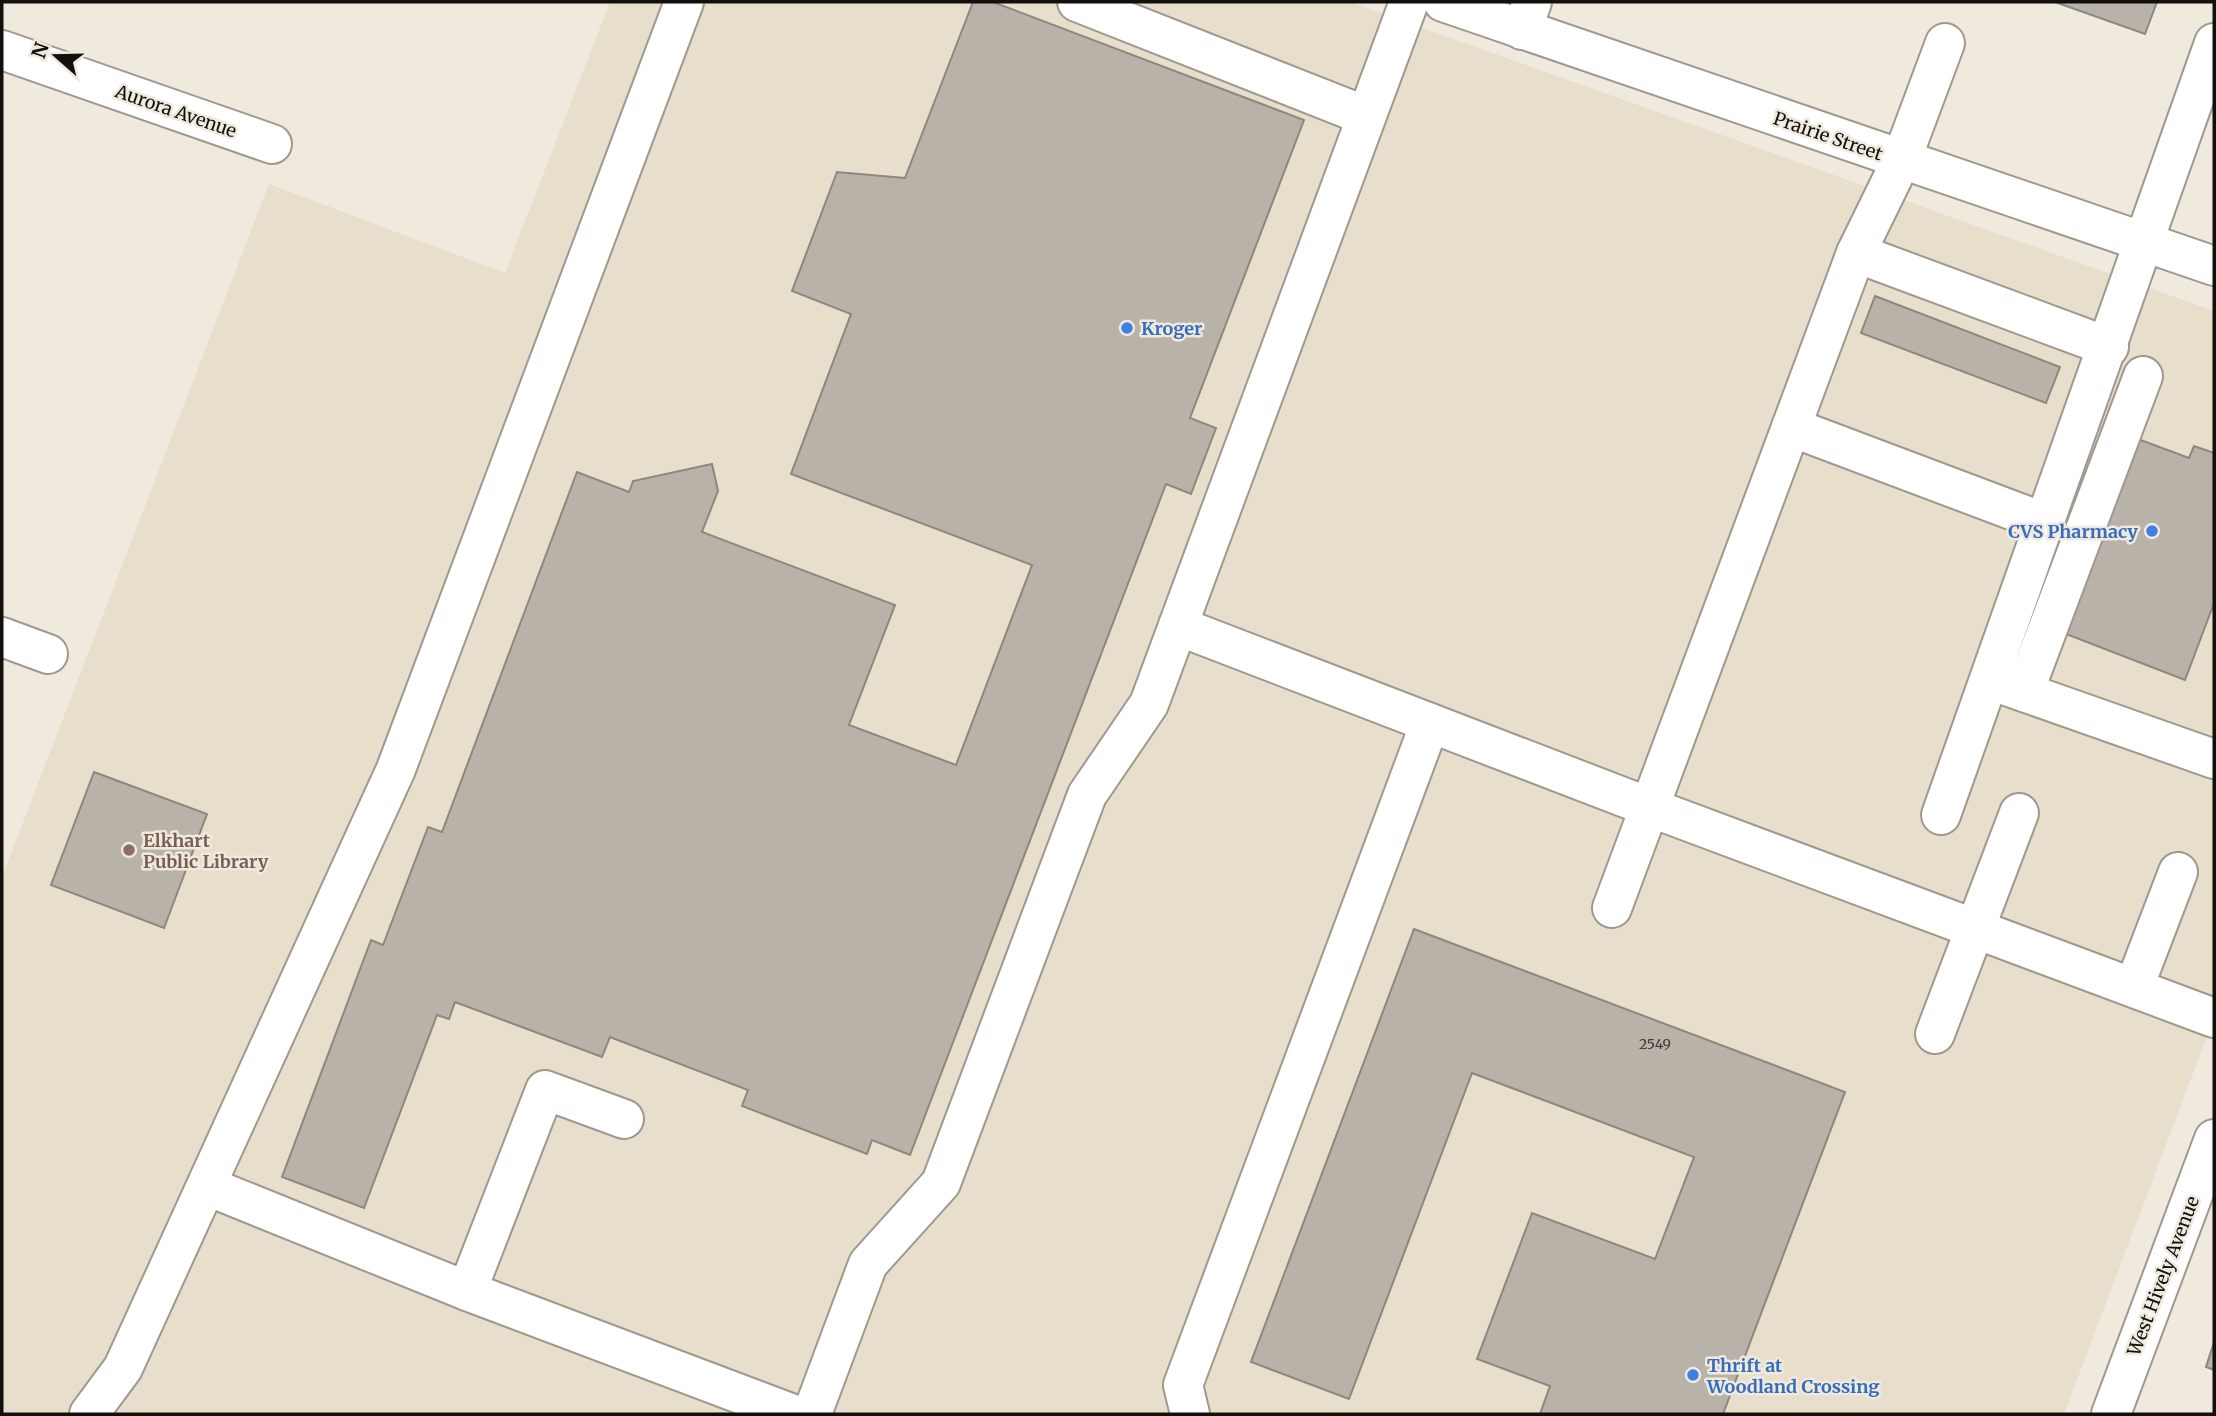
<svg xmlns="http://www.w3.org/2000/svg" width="2216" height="1416" font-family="Merriweather,serif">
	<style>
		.built { fill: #e8decc }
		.building { fill: #b8b2a8; stroke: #8d887e; stroke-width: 2 }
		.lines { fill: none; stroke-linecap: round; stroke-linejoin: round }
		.minor-casing { stroke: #9e988e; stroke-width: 42 }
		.major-casing { stroke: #9e988e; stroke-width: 42 }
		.minor { stroke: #fff; stroke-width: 38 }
		.major { stroke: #fff; stroke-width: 38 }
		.shop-dot { fill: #3f7fe0; stroke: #efe9de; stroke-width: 2.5 }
		.education-dot { fill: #8d6e63; stroke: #efe9de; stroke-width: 2.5 }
		.labels { text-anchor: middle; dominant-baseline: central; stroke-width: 5; stroke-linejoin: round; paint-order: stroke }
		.number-label { font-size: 14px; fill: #3c3834 }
		.street-label { font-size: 18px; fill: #12100d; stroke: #efe9de }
		.shop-label { font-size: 18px; font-weight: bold; fill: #366cbe; stroke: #efe9de; text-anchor: start }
		.education-label { font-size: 18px; font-weight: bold; fill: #785e54; stroke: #efe9de; text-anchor: start }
	</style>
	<rect width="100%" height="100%" fill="#efe9de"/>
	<polygon class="built" points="610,2 1350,2 2214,311 2214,1018 2064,1414 2,1414 2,877 269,184 505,273"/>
	<g class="building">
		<polygon points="973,2 993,2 1304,120 1190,418 1216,428 1191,494 1166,484 910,1155 872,1140 867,1154 742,1106 748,1090 610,1037 602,1057 455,1002 449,1019 437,1015 364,1208 282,1177 371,940 383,945 428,827 442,832 577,472 629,492 633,481 712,464 718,491 702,532 895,605 849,725 956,765 1032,565 791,474 851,314 792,291 837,172 905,178"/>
		<polygon points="2055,2 2157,2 2145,34"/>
		<polygon points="1875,296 2060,367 2046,403 1861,333"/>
		<polygon points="2127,435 2189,458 2194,446 2214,453 2214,603 2185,680 2053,629"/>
		<polygon points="94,772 207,814 164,928 51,885"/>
		<polygon points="1414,929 1845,1092 1723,1414 1540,1414 1550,1386 1477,1359 1532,1213 1655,1259 1694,1157 1472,1073 1349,1399 1251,1362"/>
		<polygon points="2214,1342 2214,1370 2206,1367"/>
	</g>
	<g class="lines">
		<defs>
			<g id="minor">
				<polyline points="1077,2 1366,116"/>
				<polyline points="1522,30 1532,2"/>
				<polyline points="2,50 272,144"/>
				<polyline points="1856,253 2109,347"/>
				<polyline points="1791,427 2046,523"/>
				<polyline points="1178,626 1649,807 2214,1018"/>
				<polyline points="2,637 48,654"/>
				<polyline points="2001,684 2214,759"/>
				<polyline points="2024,692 2143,376"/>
				<polyline points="1941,815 2214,43"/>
				<polyline points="1612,908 1856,253 1901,161 1945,43"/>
				<polyline points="2134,987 2178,872"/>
				<polyline points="1935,1034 2019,813"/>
				<polyline points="207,1186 467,1291 793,1414"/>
				<polyline points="467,1291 545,1090 624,1119"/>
				<polyline points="89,1414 123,1368 396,769 684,2"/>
				<polyline points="812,1414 868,1264 941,1183 1087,795 1149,704 1409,2"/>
				<polyline points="1190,1414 1183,1385 1430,723"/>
				<polyline points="2111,1414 2214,1139"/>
			</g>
			<polyline id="major" points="1443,2 2214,266"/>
		</defs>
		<use href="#minor" class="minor-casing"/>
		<use href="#major" class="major-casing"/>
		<use href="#minor" class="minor"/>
		<use href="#major" class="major"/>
	</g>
	<g class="shop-dot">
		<circle cx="1127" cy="328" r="7"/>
		<circle cx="2152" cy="531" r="7"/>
		<circle cx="1693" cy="1375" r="7"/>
	</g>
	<circle class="education-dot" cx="129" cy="850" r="7"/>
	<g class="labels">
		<g class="number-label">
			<text x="1655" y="1044">2549</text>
		</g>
		<g class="street-label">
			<text transform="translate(176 111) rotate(19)">Aurora Avenue</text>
			<text transform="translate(1828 136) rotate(19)">Prairie Street</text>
			<text transform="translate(2163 1276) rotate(-69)">West Hively Avenue</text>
		</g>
		<g class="shop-label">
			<text x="1141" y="328">Kroger</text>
			<text x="2138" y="531" text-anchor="end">CVS Pharmacy</text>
			<text x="1707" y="1365">Thrift at<tspan x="1707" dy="21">Woodland Crossing</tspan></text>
		</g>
		<g class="education-label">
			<text x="143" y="840">Elkhart<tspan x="143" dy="21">Public Library</tspan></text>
		</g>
	</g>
	<rect width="2216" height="1416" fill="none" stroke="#12100d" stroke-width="7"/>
	<g transform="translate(56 56) rotate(290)" stroke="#efe9de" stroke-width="5" paint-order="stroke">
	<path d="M0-5L12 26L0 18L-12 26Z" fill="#12100d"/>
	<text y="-10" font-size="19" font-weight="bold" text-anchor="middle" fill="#12100d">N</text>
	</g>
</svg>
